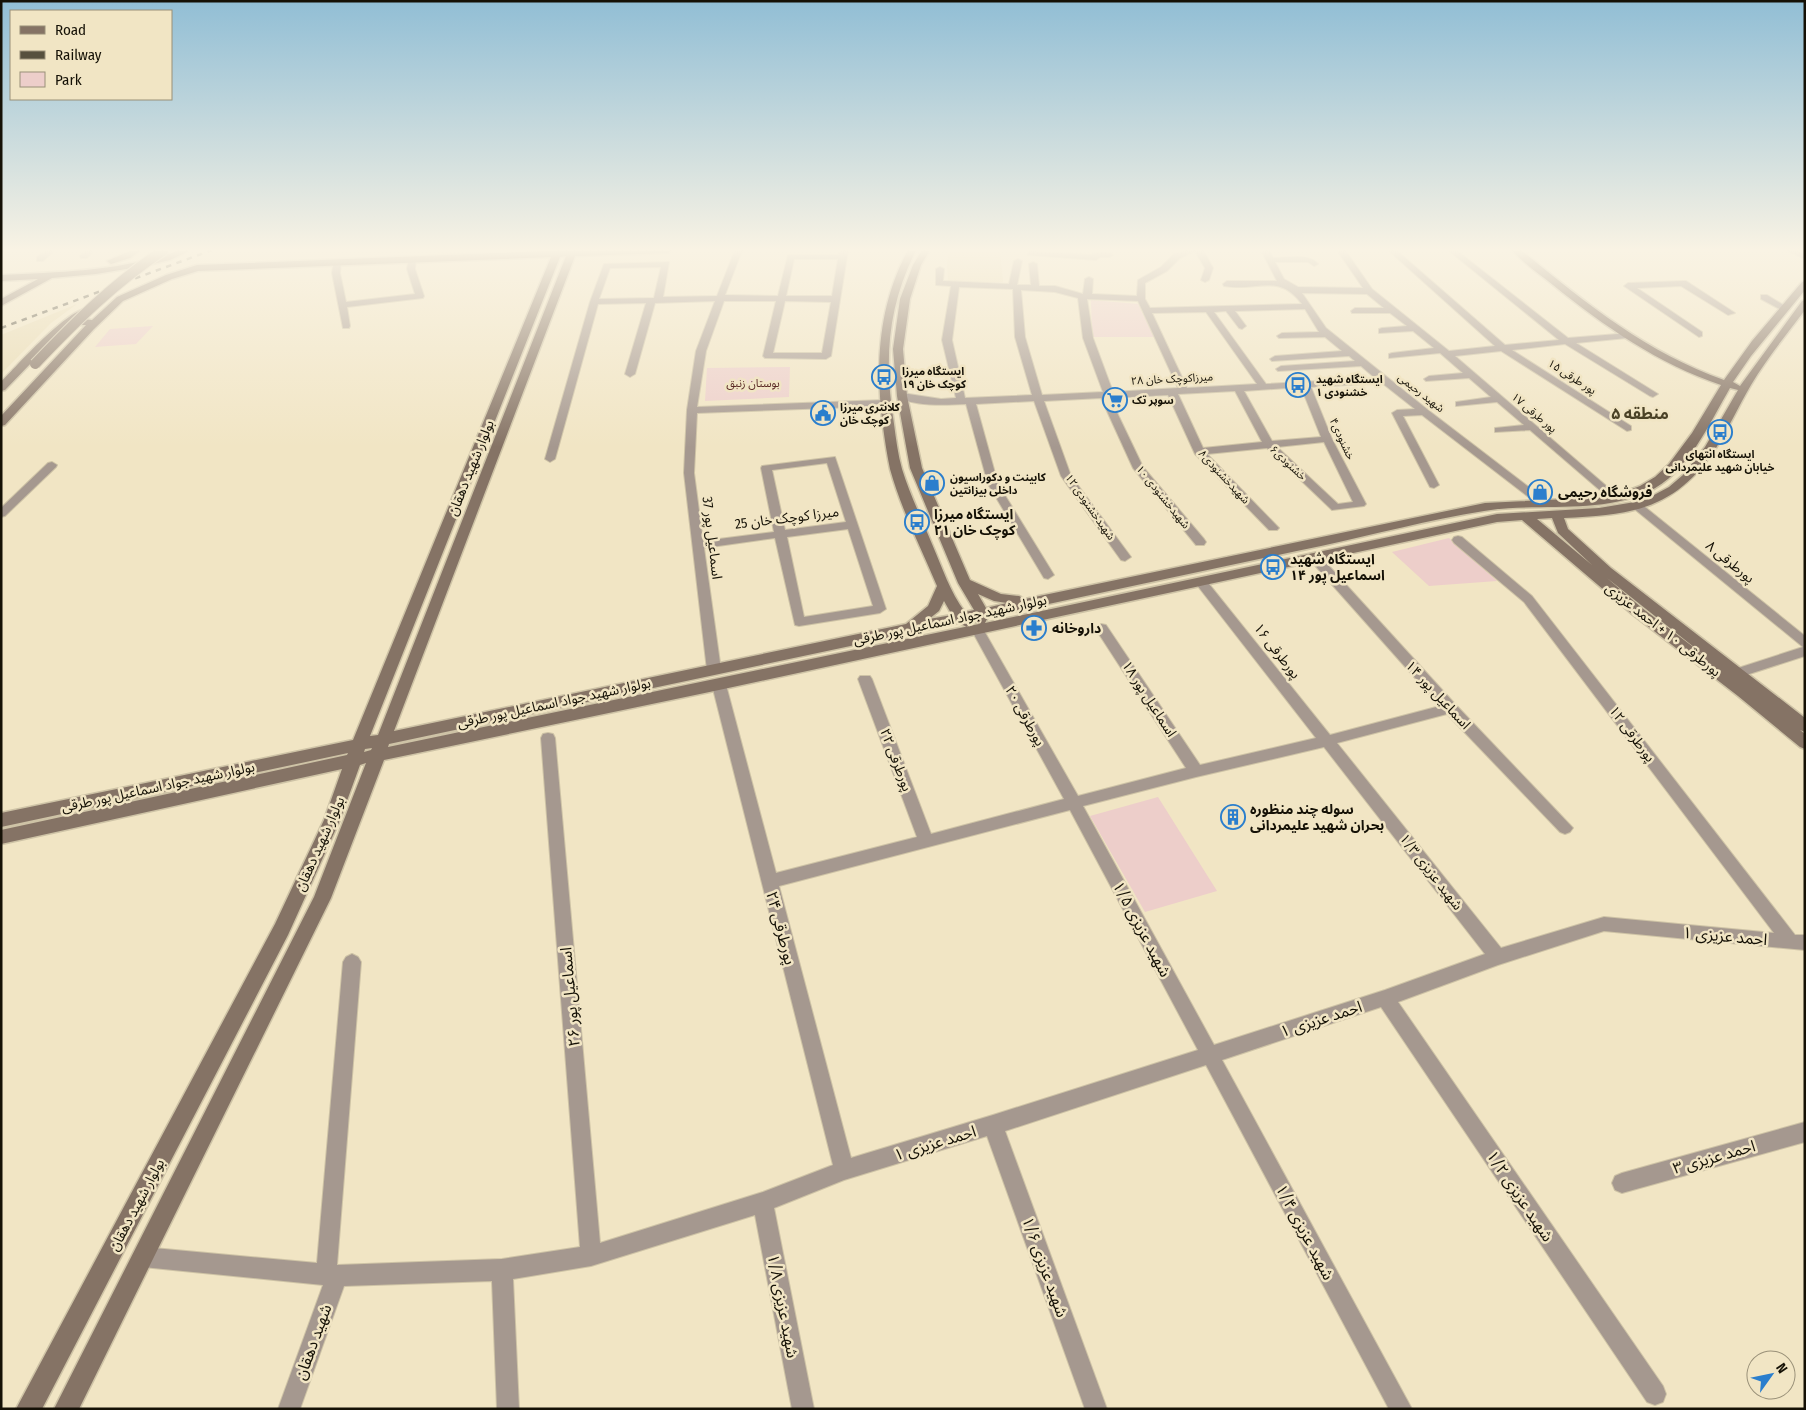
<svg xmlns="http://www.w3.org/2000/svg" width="1806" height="1410" font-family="'Fira Sans Condensed','Noto Sans Arabic',sans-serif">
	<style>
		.built { fill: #e9dbb3 }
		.green { fill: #edceca }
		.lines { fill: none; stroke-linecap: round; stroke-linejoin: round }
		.street-casing { stroke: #cec3a6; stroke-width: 2 }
		.secondary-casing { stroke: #cec3a6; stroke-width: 3 }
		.street { fill: #a5988f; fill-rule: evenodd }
		.secondary { fill: #857365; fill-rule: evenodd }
		.rail { stroke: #56503e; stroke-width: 2.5; stroke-dasharray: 5.5 5.5; stroke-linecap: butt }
		.secondary-bridge-casing { stroke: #cec3a6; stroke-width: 12; stroke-linecap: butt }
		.secondary-bridge { stroke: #857365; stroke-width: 10 }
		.labels { text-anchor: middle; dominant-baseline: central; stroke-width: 5; stroke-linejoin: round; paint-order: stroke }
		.far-poi-label { font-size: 11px; font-weight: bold; fill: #151106; stroke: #f1e5c4; text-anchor: start }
		.far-street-label { font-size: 11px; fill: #151106; stroke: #f1e5c4 }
		.far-park-label { font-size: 11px; fill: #5a2a25; stroke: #f1e5c4 }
		.street-label { font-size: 14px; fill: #151106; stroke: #f1e5c4 }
		.poi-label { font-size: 14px; font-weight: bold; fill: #151106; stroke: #f1e5c4; text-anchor: start }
		.far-district-label { font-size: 16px; font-weight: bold; fill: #4b4226; stroke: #f1e5c4 }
		.near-street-label { font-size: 16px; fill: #151106; stroke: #f1e5c4 }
	</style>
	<rect width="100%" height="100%" fill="#f1e5c4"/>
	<g class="built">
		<polygon points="949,250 1000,250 1003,282 948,282 947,264"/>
		<polygon points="77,304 51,323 1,374 1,335"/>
	</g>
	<g class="green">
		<polygon points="1091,300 1138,304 1154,337 1092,337"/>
		<polygon points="153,326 136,344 95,347 110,329"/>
		<polygon points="790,367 789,397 705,401 707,368"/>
		<polygon points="1449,538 1497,581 1429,586 1392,552"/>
		<polygon points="1158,797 1217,891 1145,912 1090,816"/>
	</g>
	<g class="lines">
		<defs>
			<g id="street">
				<polygon points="1,250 7,250 1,253"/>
				<polygon points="47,250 55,250 43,261 37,261 37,257"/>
				<polygon points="86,250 94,250 87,258 81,258 80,256"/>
				<path d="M735 250H744L741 253 725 295 778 296 788 255H839L840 250H848L831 356 826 359 765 358 763 356 776 301H724L706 351 697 407 884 400 889 403 884 406 697 413 694 473 703 541 774 532 761 468 762 466 835 457 886 609 880 613 799 626 795 625 775 538 704 548 721 670 719 673H709L707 670 684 473 687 410 696 351 715 301 655 303 635 374 630 377 625 374 646 303 598 304 555 459 550 462 545 459 590 302 604 264 669 262 663 297 717 296ZM794 259H838L832 296H786ZM661 267 654 298 599 299 610 268ZM785 301 831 302 822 353H773ZM827 463 846 522 785 530 772 470ZM848 529 873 606 804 617 787 537Z"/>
				<path d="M1186 250H1203L1213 268 1209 280 1205 282 1201 280 1205 268 1195 251 1180 258 1167 271 1145 283V299L1150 308 1302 304C1278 272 1257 292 1224 286L1223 284 1227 281H1277L1261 250H1269L1273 258C1287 258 1309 253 1318 264L1314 266 1308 262H1275L1284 279 1298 287 1363 288 1337 250H1345L1372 289 1449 351 1495 346 1388 250H1396L1505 345 1559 340 1448 250H1456L1568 338 1630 333 1631 335 1627 338 1576 343 1658 394 1653 397 1650 396 1565 344 1512 350 1631 426V430L1627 431 1501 351 1455 356 1611 490 1610 492H1602L1530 430 1495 432V428L1524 425 1497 402 1456 406V402L1491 397 1469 378 1426 381 1424 379 1429 376 1463 373 1440 353 1389 358V354L1392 353 1434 348 1413 331 1379 333V329L1382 328 1407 326 1390 313H1352L1351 311 1355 308H1384L1367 294 1302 293 1326 328 1428 410 1547 501 1549 503 1547 505H1539L1422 415 1403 416 1439 485 1434 488 1430 487 1392 413 1397 410 1415 409 1382 383 1311 387 1332 439 1366 504 1364 506 1332 510 1267 448 1207 454 1277 526 1279 528 1277 530H1269L1195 454 1168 395 1110 398 1143 467 1204 539 1206 542 1204 545H1196L1133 468 1101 398 1044 401 1071 476 1131 557 1125 561 1121 560 1061 476 1034 401 976 404 998 484 1054 575 1048 579 1044 578 988 484 966 404C948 405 911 407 897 396L902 393 941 399 956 398 942 340 951 286 936 285V269L940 267 944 269 943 281 1009 284 1014 261 1018 259 1022 261 1017 285H1031L1029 264 1033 262 1037 264 1039 286H1055L1083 294 1085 279 1089 277 1093 279 1092 294 1137 296 1138 280 1161 267 1174 254ZM959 287 1013 289 1015 337 1032 395 965 398 952 340ZM1021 290 1055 292 1078 298 1083 338 1103 392 1042 395 1025 337ZM1087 299 1138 301 1178 388 1113 392 1093 338ZM1305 309 1319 332 1282 333 1277 336 1279 338 1325 337 1342 351 1275 356 1270 359 1272 361 1349 356 1355 361 1281 366 1276 369 1278 371 1361 366 1375 378 1266 384 1214 312 1226 311 1239 328 1242 329 1246 326 1235 311ZM1206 312 1257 384 1187 388 1152 313ZM1301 387 1321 437 1272 441 1244 391ZM1235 391 1262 442 1203 448 1178 394ZM1324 442 1353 502 1338 504 1277 447Z"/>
				<polygon points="1786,250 1795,250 1805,254 1805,259"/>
				<path d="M1028 251 1092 255C1096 251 1108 251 1113 255L1109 257H1100L1096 260 1031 255H1028Z"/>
				<polygon points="409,257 416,259 415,269 424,296 423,298 347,307 350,326 349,328 343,328 332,273 334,260 341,262 340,273 346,302 415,294 407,269"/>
				<polygon points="1683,281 1686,281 1735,313 1728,315 1681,286 1637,288 1702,332 1702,336 1699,337 1624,286 1628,283"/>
				<polygon points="1761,295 1767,295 1790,309 1783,311 1761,299"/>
				<polygon points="52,462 57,465 56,467 5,516 1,517 1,508 48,463"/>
				<polygon points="1636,502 1640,503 1805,636 1805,656 1737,678 1732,676 1730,673 1732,670 1803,647 1632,507 1630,505"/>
				<path d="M1458 536 1462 537 1532 596 1795 935H1805V950L1604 931 1498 965 1398 1002 1663 1386 1666 1394 1663 1402 1655 1405 1647 1402 1381 1007 1222 1060 1412 1409H1389L1206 1065 1005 1131 1107 1409H1085L987 1136 844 1180 774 1208 814 1409H792L755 1215 591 1266 513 1279 519 1409H497L492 1281 344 1286 300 1409H278L323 1285 143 1267 136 1264 133 1257 136 1250 143 1247 317 1263 343 962 346 957 352 954 358 957 361 962 337 1265 502 1259 580 1247 541 738 543 734 548 733 553 734 555 738 600 1243 763 1192 833 1165 712 685 714 682H724L726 685 776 873 917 837 858 679 860 676H870L872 679 931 834 1064 799 971 629 977 625 983 629 1078 796 1186 768 1095 628 1101 624 1106 625 1200 765 1316 738 1197 585 1195 582 1197 579H1205L1330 735 1440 706 1311 561 1309 558 1315 554 1319 555 1455 704 1573 828 1570 832 1565 834 1560 832 1447 714 1337 743 1501 948 1604 917 1774 933 1524 602 1454 543 1452 540 1454 537ZM1324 747 1485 954 1385 990 1214 1045 1083 806 1196 777ZM1070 810 1198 1050 993 1115 851 1158 779 886Z"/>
				<polygon points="1805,1122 1805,1142 1622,1193 1615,1190 1612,1183 1615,1176 1622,1173"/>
			</g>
			<g id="secondary">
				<polygon points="132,250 141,250 130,258 111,264 107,261"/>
				<path d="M180 250H191L170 260 144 266 96 274 52 278 1 306V299L38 279 1 281V275C62 272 123 271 180 250Z"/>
				<path d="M572 250H672L668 253 575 256 394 731 906 624 928 606 937 586C921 548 901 509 890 469 887 455 885 441 883 427 875 365 878 306 908 250H916C887 308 884 361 894 424 896 439 898 455 902 469 910 495 922 519 932 544 942 567 950 592 965 612L974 610 958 583 910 468 897 396 893 349 900 299 913 265 922 250H930L921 265 910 299 903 349 907 396 922 468 970 580 1001 594 1019 596 1025 599 1485 503 1588 498 1624 492 1640 486 1655 477 1669 464 1692 433 1721 385C1658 364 1604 326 1553 285 1539 274 1523 263 1512 250H1521C1583 301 1647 353 1724 380L1752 341 1802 282 1805 281V290L1751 356 1733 382 1740 386 1802 301 1805 300V310C1787 334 1767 358 1751 385 1739 405 1729 428 1716 448 1676 509 1633 515 1564 518L1568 529 1611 568 1805 718V732L1800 730 1805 734V749L1800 747 1738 696 1632 614 1522 520 1497 522 719 690 384 760 331 898 79 1409H54L314 897 366 763 360 765 340 820 288 935 42 1409H16L275 924 324 820 342 769 1 844V830L347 755 348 753 1 827V813L353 740 551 257 198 271 172 279 123 301 94 329 5 425 1 426V416L86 325H79L64 329 5 390 1 391V382C17 366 71 304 92 308L94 310 81 319 92 320 117 297 166 275 197 265ZM566 256 378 735 370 736 560 257ZM1730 388 1738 390 1705 447 1683 475 1669 487 1654 495 1635 502 1599 508 1497 514 985 623 988 617C1099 593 1210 569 1321 546 1375 534 1429 520 1484 511 1537 502 1596 515 1648 492 1688 473 1709 424 1730 388ZM1552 518 1558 533 1592 565 1537 519ZM1607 578 1709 659 1642 608ZM978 594 994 601 1007 603 986 608ZM944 601 952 615 929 619 939 611ZM973 620 979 624 388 747 389 744 959 623 967 627 972 625ZM372 748 371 750 364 752 365 749Z"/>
			</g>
		</defs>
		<use href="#street" class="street-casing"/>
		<use href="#secondary" class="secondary-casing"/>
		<use href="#street" class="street"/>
		<use href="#secondary" class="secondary"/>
		<polyline class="rail" points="1,328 212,250"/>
		<defs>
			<path id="secondary-bridge" d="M35 364C75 322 115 282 164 250"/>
		</defs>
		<use href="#secondary-bridge" class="secondary-bridge-casing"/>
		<use href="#secondary-bridge" class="secondary-bridge"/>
	</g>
	<linearGradient id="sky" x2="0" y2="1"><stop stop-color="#91bed5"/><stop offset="0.56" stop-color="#f9f3e4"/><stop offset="1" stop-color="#f9f3e4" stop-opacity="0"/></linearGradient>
	<rect width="1806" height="447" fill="url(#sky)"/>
	<defs>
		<symbol id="bus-ring" viewBox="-11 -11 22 22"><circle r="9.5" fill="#f1e5c4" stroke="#2a7ecd" stroke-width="1.5"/><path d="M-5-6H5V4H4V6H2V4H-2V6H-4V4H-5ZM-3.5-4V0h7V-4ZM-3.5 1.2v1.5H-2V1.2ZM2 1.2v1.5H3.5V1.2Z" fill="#2a7ecd"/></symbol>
		<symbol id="supermarket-ring" viewBox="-11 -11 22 22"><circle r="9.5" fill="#f1e5c4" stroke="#2a7ecd" stroke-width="1.5"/><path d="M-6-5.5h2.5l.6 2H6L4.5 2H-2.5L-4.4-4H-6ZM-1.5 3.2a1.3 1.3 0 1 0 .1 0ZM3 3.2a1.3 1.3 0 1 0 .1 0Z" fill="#2a7ecd"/></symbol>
		<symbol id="civic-ring" viewBox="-11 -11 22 22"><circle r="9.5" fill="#f1e5c4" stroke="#2a7ecd" stroke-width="1.5"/><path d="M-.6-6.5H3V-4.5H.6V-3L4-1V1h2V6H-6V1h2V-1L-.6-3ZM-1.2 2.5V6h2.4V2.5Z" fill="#2a7ecd"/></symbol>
		<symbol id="shop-ring" viewBox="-11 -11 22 22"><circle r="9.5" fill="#f1e5c4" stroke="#2a7ecd" stroke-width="1.5"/><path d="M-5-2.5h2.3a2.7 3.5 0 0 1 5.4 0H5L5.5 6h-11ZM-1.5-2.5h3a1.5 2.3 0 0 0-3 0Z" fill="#2a7ecd"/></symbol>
		<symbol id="pharmacy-ring" viewBox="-11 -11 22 22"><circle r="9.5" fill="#f1e5c4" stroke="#2a7ecd" stroke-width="1.5"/><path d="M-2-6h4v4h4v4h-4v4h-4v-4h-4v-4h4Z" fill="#2a7ecd"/></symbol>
		<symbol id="building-ring" viewBox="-11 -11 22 22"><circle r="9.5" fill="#f1e5c4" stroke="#2a7ecd" stroke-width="1.5"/><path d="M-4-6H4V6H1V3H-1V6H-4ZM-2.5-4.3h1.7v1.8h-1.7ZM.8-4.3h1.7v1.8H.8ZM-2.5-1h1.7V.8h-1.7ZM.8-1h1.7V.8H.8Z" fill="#2a7ecd"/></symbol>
	</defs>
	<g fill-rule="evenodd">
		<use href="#bus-ring" x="870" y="363" width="28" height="28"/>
		<use href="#bus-ring" x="1284" y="371" width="28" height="28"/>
		<use href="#supermarket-ring" x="1101" y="386" width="28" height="28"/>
		<use href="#civic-ring" x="809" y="399" width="28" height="28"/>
		<use href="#bus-ring" x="1706" y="418" width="28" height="28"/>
		<use href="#shop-ring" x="918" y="469" width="28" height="28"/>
		<use href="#shop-ring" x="1526" y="478" width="28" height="28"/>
		<use href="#bus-ring" x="903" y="508" width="28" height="28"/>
		<use href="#bus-ring" x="1259" y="553" width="28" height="28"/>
		<use href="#pharmacy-ring" x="1020" y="614" width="28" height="28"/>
		<use href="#building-ring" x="1219" y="803" width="28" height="28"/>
	</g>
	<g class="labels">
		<g class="far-poi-label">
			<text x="902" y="371">ایستگاه میرزا<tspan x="902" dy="13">کوچک خان ۱۹</tspan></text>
			<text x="1316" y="379">ایستگاه شهید<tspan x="1316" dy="13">خشنودی ۱</tspan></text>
			<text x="1132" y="400">سوپر تک</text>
			<text x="840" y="407">کلانتری میرزا<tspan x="840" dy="13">کوچک خان</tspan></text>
			<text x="1720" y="454" text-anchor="middle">ایستگاه انتهای<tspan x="1720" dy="13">خیابان شهید علیمردانی</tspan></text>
			<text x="950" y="477">کابینت و دکوراسیون<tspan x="950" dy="13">داخلی بیزانتین</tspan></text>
		</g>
		<g class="far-street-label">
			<text transform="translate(1572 377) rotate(33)">پور طرقی ۱۵</text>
			<text transform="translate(1172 379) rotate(-3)">میرزاکوچک خان ۲۸</text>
			<text transform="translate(1421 393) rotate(38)">شهید رحیمی</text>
			<text transform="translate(1534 413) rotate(40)">پور طرقی ۱۷</text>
			<text transform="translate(1342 439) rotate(65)">خشنودی۴</text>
			<text transform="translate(1288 463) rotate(43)">خشنودی۶</text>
			<text transform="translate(1224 477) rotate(47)">شهیدخشنودی۸</text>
			<text transform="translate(1163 497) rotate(51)">شهیدخشنودی ۱۰</text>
			<text transform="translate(1090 507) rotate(55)">شهیدخشنودی ۱۲</text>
		</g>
		<g class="far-park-label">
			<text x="753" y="383">بوستان زنبق</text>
		</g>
		<g class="street-label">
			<text transform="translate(471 468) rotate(-68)">بولوار شهید دهقان</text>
			<text transform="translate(787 518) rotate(-7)">میرزا کوچک خان 25</text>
			<text transform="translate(712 538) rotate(83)">اسماعیل پور 37</text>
			<text transform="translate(1730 562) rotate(39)">پورطرقی ۸</text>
			<text transform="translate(950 620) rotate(-12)">بولوار شهید جواد اسماعیل پور طرقی</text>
			<text transform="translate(1663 630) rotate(38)">پورطرقی ۱۰ + احمد عزیزی</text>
			<text transform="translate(1277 651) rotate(52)">پورطرقی ۱۶</text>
			<text transform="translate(1438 695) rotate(47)">اسماعیل پور ۱۴</text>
			<text transform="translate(1149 699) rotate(57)">اسماعیل پور ۱۸</text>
			<text transform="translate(554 703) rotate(-12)">بولوار شهید جواد اسماعیل پور طرقی</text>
			<text transform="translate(1025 716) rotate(61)">پورطرقی ۲۰</text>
			<text transform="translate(1632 734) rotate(53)">پورطرقی ۱۲</text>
			<text transform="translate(896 760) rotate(69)">پورطرقی ۲۲</text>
			<text transform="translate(158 787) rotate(-12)">بولوار شهید جواد اسماعیل پور طرقی</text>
			<text transform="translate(320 844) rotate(-66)">بولوار شهید دهقان</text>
			<text transform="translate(1431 872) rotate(52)">شهید عزیزی ۱/۳</text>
			<text transform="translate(137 1205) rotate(-62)">بولوار شهید دهقان</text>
		</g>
		<g class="poi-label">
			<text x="1558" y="492">فروشگاه رحیمی</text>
			<text x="934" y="514">ایستگاه میرزا<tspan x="934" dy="16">کوچک خان ۲۱</tspan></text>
			<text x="1290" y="559">ایستگاه شهید<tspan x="1290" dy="16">اسماعیل پور ۱۴</tspan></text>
			<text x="1052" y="628">داروخانه</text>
			<text x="1250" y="809">سوله چند منظوره<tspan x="1250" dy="16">بحران شهید علیمردانی</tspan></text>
		</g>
		<g class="far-district-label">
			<text x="1640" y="413">منطقه ۵</text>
		</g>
		<g class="near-street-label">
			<text transform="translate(781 928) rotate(75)">پورطرقی ۲۴</text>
			<text transform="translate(1142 929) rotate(62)">شهید عزیزی ۱/۵</text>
			<text transform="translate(1725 936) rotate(5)">احمد عزیزی ۱</text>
			<text transform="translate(570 997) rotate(-95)">اسماعیل پور ۲۶</text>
			<text transform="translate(1321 1019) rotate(-18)">احمد عزیزی ۱</text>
			<text transform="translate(935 1143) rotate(-17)">احمد عزیزی ۱</text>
			<text transform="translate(1714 1157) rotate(-16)">احمد عزیزی ۳</text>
			<text transform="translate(1520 1196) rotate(56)">شهید عزیزی ۱/۲</text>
			<text transform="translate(1305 1232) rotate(62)">شهید عزیزی ۱/۴</text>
			<text transform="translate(1045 1267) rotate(70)">شهید عزیزی ۱/۶</text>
			<text transform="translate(783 1306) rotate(79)">شهید عزیزی ۱/۸</text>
			<text transform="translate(313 1342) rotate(-70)">شهید دهقان</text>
		</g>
	</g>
	<rect width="1806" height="1410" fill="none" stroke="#151106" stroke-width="5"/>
	<rect x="10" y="10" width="162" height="90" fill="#f1e5c4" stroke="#999078"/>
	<rect x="20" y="26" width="25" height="8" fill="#857365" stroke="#999078"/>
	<text x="55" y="35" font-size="15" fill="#151106">Road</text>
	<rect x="20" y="51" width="25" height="8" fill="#56503e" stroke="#999078"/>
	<text x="55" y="60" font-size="15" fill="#151106">Railway</text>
	<rect x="20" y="72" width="25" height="15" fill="#edceca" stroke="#999078"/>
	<text x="55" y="85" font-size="15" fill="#151106">Park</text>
	<g transform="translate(1771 1375) rotate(57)"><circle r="24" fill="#f1e5c4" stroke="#999078"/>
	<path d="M0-4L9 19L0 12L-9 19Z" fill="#2a7ecd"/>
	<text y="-8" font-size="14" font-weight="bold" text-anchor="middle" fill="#151106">N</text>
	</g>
</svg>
